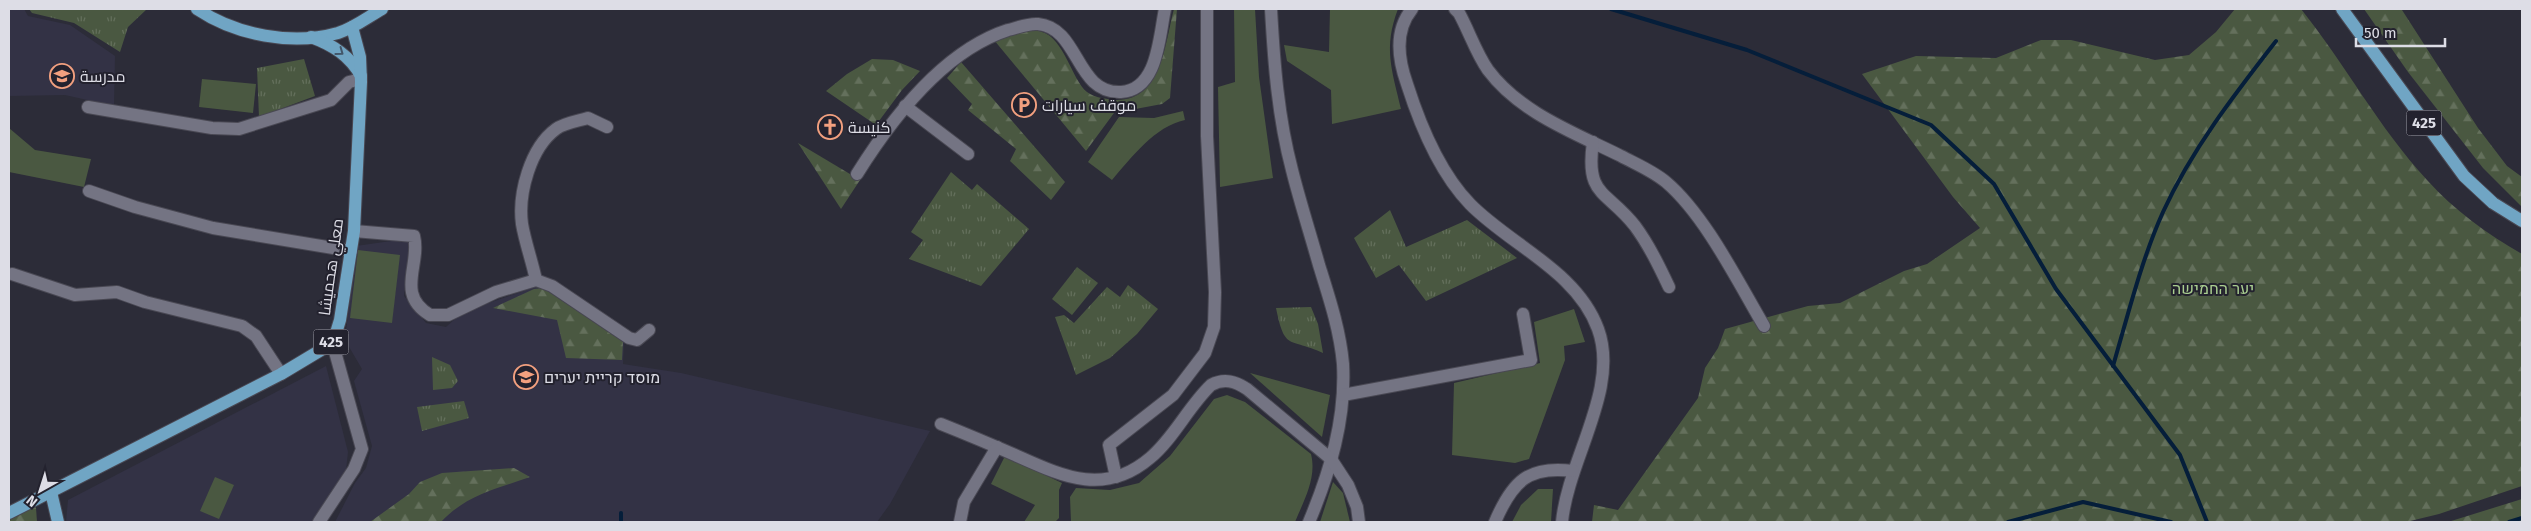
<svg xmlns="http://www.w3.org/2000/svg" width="2531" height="531" font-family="'Fira Sans',Cairo,Heebo,sans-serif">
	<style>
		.built { fill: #333245 }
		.grass { fill: #4a5841 }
		.forest { fill: url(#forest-firs) }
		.park { fill: url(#park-tufts) }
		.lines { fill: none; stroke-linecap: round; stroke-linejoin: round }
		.stream { stroke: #051e3a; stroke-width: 4 }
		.minor-casing { stroke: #494853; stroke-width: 14 }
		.major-casing { stroke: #494853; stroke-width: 14 }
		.minor { stroke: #747483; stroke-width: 12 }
		.major { stroke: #70a5c4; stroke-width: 12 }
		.oneway { stroke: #42566a }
		.labels { text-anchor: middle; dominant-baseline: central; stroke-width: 4; stroke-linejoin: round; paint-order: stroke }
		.shield { fill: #23222e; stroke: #a5a5af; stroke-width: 1 }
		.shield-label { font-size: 15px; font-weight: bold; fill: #dddde6 }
		.poi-label { font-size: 16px; fill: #dddde6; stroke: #23222e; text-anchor: start }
		.street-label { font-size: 16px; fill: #dddde6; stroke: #23222e }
		.park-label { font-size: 16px; fill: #aace90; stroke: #23222e }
	</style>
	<defs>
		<pattern id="forest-firs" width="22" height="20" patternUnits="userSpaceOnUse" patternTransform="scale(1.25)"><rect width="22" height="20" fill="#4a5841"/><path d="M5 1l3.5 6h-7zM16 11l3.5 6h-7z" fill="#64705c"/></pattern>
		<pattern id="park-tufts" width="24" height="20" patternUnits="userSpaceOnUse" patternTransform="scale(1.25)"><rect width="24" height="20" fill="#4a5841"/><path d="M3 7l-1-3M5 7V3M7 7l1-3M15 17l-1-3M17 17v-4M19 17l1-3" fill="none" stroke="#64705c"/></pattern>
	</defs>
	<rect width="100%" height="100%" fill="#2c2c38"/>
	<g class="built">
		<polygon points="9,9 24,9 28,16 70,25 115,56 114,106 65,95 9,96"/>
		<polygon points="405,239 409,243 404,296 426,323 446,327 464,311 542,285 624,341 623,364 681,373 930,431 890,504 877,522 335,522 355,483 366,468 372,446 354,381 362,369 345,340 356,246"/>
		<polygon points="326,366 348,452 345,479 322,522 66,522 68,500"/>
	</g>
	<g class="grass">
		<polygon points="1234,9 1255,9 1259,77 1273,178 1220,187 1218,87 1235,82"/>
		<path d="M1330 9H1398C1383 48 1392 70 1401 109L1332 124 1331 90 1287 61 1284 45 1329 52Z"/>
		<polygon points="202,79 256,84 253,113 199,107"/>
		<path d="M1183 111 1185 120C1155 126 1131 158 1112 180L1088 162 1119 117 1154 118Z"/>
		<polygon points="9,128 35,150 91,159 84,187 9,172"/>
		<polygon points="358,250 400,255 392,323 350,318"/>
		<polygon points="1574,309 1585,342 1564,346 1565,360 1529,459 1515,463 1452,455 1454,383 1540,363 1534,322"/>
		<polygon points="1250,373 1330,395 1322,437"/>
		<path d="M1227 395 1245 402 1311 454C1317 478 1304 500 1295 522H1071L1070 497 1076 488 1110 490 1139 483 1170 456 1214 399Z"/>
		<polygon points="1005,456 1062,483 1059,490 1059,518 1055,522 1024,522 1035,505 991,484"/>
		<polygon points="215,477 234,485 219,519 200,511"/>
		<polygon points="1333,482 1343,493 1350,522 1320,522"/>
		<polygon points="1538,489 1553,489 1551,522 1512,522 1521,505"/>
	</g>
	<g class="forest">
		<path d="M1174 9H1177L1170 98 1162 104 1114 113 1086 151 994 40C1008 37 1028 27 1042 32 1064 38 1072 80 1087 92 1095 98 1107 99 1116 100 1162 101 1165 42 1174 9Z"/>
		<path d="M2235 9H2301C2345 64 2379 128 2427 180 2454 210 2487 234 2522 254V486L2439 514 2406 522H1592L1594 505 1618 510 1698 398 1705 368 1718 348 1725 329 1808 306 1840 303 1904 271 1927 264 1980 228 1953 197 1862 74 1916 56 1996 58 2041 40H2071L2155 60 2189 55 2216 32Z"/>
		<polygon points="2364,9 2402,10 2478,128 2507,166 2522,177 2522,207 2483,168 2408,72"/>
		<polygon points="872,59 893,60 920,71 902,90 876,125 826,91 847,74"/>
		<polygon points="961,62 1065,182 1051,200 1010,161 1016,149 968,110 972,104 947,78"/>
		<polygon points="798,143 860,180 841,209"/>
		<polygon points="543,288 623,342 622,360 566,358 557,320 493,308 534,289"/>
		<path d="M514 468 530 477C496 489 466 495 441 522H370L409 494 420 482 442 473Z"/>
		<polygon points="29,498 36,508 37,522 9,522 9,510"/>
		<polygon points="2522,499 2522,522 2448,522"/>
	</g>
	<g class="park">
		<polygon points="29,9 147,9 128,27 120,52 74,23 32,13"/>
		<polygon points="304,59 315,96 259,117 257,68"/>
		<polygon points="951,172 972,190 977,184 1029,229 981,286 909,259 923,240 911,232"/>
		<polygon points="1390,210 1406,247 1467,220 1517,258 1426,301 1399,265 1376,278 1354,238"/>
		<polygon points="1077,267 1098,283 1072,315 1052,299"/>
		<polygon points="1128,285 1158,309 1137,334 1110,358 1076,375 1055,317 1064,315 1074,323 1107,287 1120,297"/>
		<path d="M1311 307 1318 324 1323 353C1289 337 1285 352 1276 308Z"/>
		<polygon points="432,357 450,365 458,381 452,388 433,390"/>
		<polygon points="464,401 469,418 422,431 417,407"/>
	</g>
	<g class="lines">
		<g class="stream">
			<polyline points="1611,9 1747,50 1931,125 1994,184 2056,289 2180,455 2207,522"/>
			<path d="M2113 366C2128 315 2141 261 2163 212 2192 149 2234 95 2276 41"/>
			<polyline points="621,522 621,513"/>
			<polyline points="2008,522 2083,502 2171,522"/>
			<polyline points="2509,522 2522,518"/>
		</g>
		<defs>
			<g id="minor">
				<path d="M1271 9C1274 63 1278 117 1292 170 1300 202 1310 233 1319 265 1329 297 1340 330 1343 364 1346 419 1330 472 1309 522"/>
				<path d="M1412 9C1394 31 1398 59 1407 84 1420 125 1439 172 1470 204 1510 245 1577 271 1598 329 1620 389 1568 459 1562 522"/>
				<path d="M1455 9 1459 13C1469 31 1476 53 1488 70 1520 113 1575 133 1621 156 1636 164 1653 171 1666 182 1705 215 1738 282 1764 326"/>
				<polyline points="905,106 968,154"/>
				<polyline points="88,107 212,128 239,129 331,100 349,82 361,79"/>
				<path d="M1593 142C1585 197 1607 190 1635 226 1649 245 1659 266 1669 287"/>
				<path d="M857 174C892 118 943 51 1008 30 1017 28 1028 23 1038 24 1080 28 1075 94 1121 92 1158 90 1159 37 1165 9"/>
				<polyline points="89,191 135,207 213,228 351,251"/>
				<path d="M354 231 414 236C421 265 395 294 430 315H448L496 292 536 280 552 286 629 338 637 340 649 330"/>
				<polyline points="12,274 75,295 117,292 145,302 242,326 256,336 281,374"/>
				<path d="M536 280C532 261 525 242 522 224 518 194 530 148 556 129 564 123 578 121 588 118L607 127"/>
				<polyline points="1343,395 1531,360 1523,314"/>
				<path d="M941 424C966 434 990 444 1015 455 1062 476 1104 497 1150 458 1174 438 1188 407 1211 385 1224 378 1235 381 1247 389L1331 459 1348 485 1357 507 1359 522"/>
				<polyline points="1116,477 1109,445 1173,395 1205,353 1214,327 1215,292 1207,136 1207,9"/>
				<polyline points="319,522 354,469 362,449 332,341"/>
				<polyline points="960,522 964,502 997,447"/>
				<path d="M1495 522C1512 482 1528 465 1573 471"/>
			</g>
			<g id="major">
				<path d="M197 9C236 35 292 46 338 33 354 28 368 17 382 9"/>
				<polyline points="2342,9 2464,176 2493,203 2522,221"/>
				<path d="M311 37C333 45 350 56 361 76"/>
				<polyline points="51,492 58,522"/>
				<polyline points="9,513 281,374 326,347 336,333 340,320 354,231 361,82 360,57 352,27"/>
			</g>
		</defs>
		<use href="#minor" class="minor-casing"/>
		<use href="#major" class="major-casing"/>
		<use href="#minor" class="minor"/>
		<use href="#major" class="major"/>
	</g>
	<defs><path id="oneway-chevron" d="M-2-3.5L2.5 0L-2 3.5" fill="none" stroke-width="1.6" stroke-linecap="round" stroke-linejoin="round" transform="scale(1.25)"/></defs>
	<use class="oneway" href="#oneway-chevron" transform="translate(340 52) rotate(36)"/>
	<defs>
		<symbol id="school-ring" viewBox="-11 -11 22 22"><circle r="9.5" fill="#23222e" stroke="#f2a07f" stroke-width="1.5"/><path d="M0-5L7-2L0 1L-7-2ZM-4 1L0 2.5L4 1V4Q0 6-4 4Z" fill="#f2a07f"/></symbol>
		<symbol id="parking-ring" viewBox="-11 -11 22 22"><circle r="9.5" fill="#23222e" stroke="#f2a07f" stroke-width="1.5"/><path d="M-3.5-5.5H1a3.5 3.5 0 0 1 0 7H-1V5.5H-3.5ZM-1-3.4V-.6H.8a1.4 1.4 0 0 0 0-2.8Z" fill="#f2a07f"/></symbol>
		<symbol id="church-ring" viewBox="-11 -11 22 22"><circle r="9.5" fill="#23222e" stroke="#f2a07f" stroke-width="1.5"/><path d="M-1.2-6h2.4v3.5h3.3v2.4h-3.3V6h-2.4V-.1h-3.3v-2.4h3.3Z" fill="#f2a07f"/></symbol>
	</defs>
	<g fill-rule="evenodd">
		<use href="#school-ring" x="48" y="62" width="28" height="28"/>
		<use href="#parking-ring" x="1010" y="91" width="28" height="28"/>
		<use href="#church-ring" x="816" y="113" width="28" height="28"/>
		<use href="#school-ring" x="512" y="363" width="28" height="28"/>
	</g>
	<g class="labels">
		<g class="shield">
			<rect x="2406.5" y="110.5" width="35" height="25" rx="4"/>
			<rect x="313.5" y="329.5" width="35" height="25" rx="4"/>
		</g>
		<g class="shield-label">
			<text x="2424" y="123">425</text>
			<text x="331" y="342">425</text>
		</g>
		<g class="poi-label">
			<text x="80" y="76">مدرسة</text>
			<text x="1042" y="105">موقف سيارات</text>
			<text x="848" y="127">كنيسة</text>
			<text x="544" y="377">מוסד קריית יערים</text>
		</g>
		<g class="street-label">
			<text transform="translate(331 267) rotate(-82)">معلي هحميشا</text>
		</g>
		<g class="park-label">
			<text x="2213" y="288">יער החמישה</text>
		</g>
	</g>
	<rect width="2531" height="531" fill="none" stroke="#dddde6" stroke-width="20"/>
	<g transform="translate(40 491) rotate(219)" stroke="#23222e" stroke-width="4" paint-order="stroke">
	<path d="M0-4L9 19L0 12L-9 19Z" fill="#dddde6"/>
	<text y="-8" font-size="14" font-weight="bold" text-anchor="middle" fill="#dddde6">N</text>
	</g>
	<path d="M2356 38v8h89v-8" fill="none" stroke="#dddde6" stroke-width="2.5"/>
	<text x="2364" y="38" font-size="15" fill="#dddde6" stroke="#23222e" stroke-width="4" paint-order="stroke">50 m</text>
</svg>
